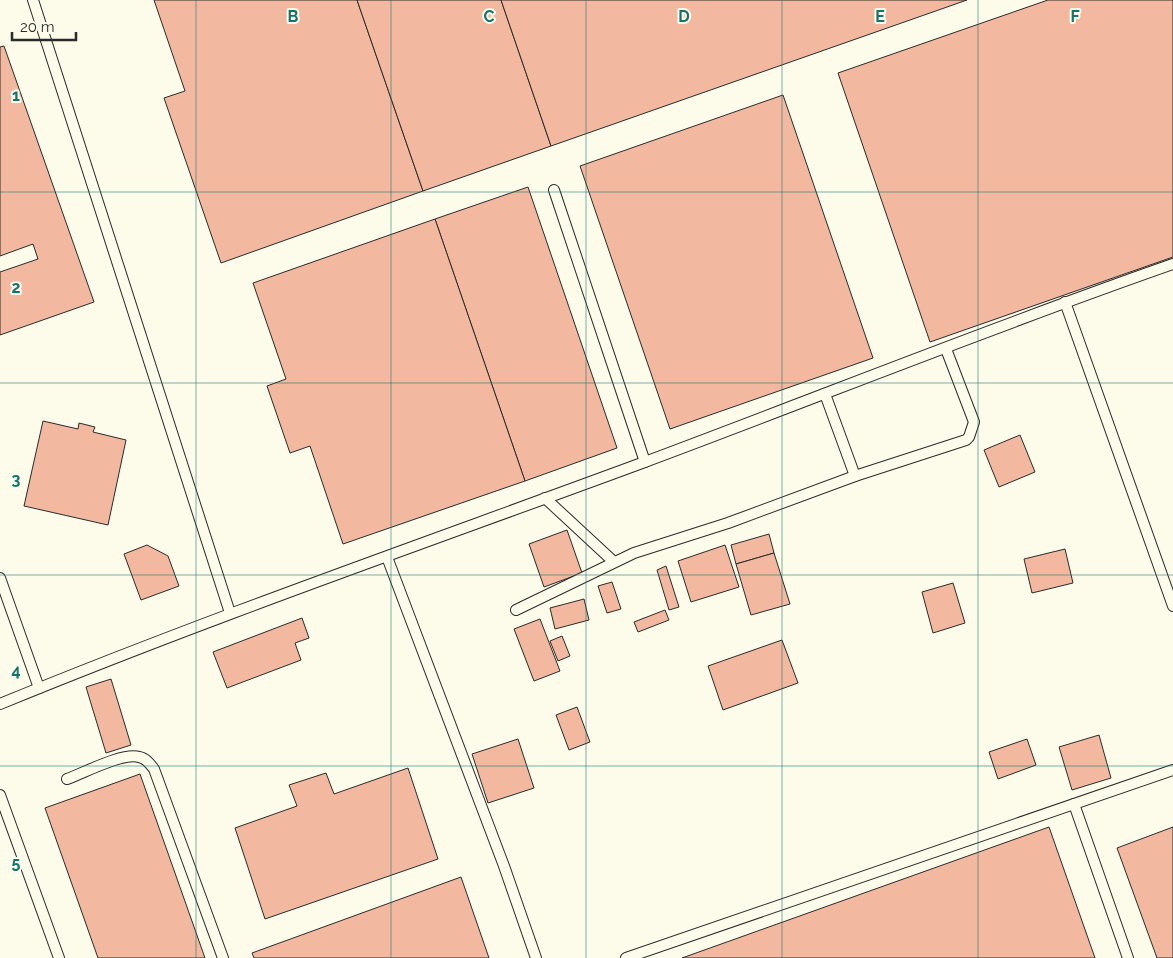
<svg xmlns="http://www.w3.org/2000/svg" width="1173" height="958" font-family="Raleway,sans-serif">
	<style>
		.building { fill: #f2b8a0; stroke: #2b2b2b }
		.lines { fill: none; stroke-linecap: round; stroke-linejoin: round }
		.lane-casing { stroke: #2b2b2b; stroke-width: 12 }
		.lane { stroke: #fdfbea; stroke-width: 10 }
		.grid { fill: none; stroke: #0f766e; stroke-width: 1; stroke-opacity: 0.55 }
		.grid-label { font-size: 16px; text-anchor: middle; font-weight: bold; fill: #0f766e; stroke: #fdfbea; stroke-width: 4; stroke-linejoin: round; paint-order: stroke }
	</style>
	<rect width="100%" height="100%" fill="#fdfbea"/>
	<g class="building">
		<polygon points="154,0 357,0 423,191 221,263 164,98 185,91"/>
		<polygon points="357,0 501,0 551,146 423,191"/>
		<polygon points="501,0 967,0 551,146"/>
		<polygon points="1048,0 1173,0 1173,257 930,342 838,73"/>
		<polygon points="4,46 94,302 0,335 0,272 38,259 33,244 0,256 0,47"/>
		<polygon points="783,95 873,358 670,429 580,166"/>
		<polygon points="528,187 617,448 525,481 435,219"/>
		<polygon points="435,219 525,481 343,544 310,446 290,453 267,386 286,379 253,283"/>
		<polygon points="43,421 78,429 79,423 95,427 93,432 126,440 108,525 24,506"/>
		<polygon points="1020,435 1035,472 999,487 984,450"/>
		<polygon points="567,530 582,573 544,587 529,544"/>
		<polygon points="769,534 774,553 736,564 731,545"/>
		<polygon points="147,545 168,556 179,586 141,600 124,554"/>
		<polygon points="725,545 739,587 691,602 678,561"/>
		<polygon points="1065,549 1073,583 1032,593 1024,559"/>
		<polygon points="774,553 790,604 751,615 736,564"/>
		<polygon points="666,566 679,607 669,610 657,570"/>
		<polygon points="612,582 621,609 607,613 598,586"/>
		<polygon points="953,583 965,623 933,633 922,592"/>
		<polygon points="584,599 589,620 555,629 550,608"/>
		<polygon points="665,610 669,620 638,632 634,622"/>
		<polygon points="302,618 309,638 295,643 301,660 227,688 213,652"/>
		<polygon points="540,619 560,671 534,681 514,629"/>
		<polygon points="562,636 570,656 558,661 550,641"/>
		<polygon points="782,640 798,683 723,710 708,666"/>
		<polygon points="111,679 131,745 106,753 86,687"/>
		<polygon points="577,707 590,742 569,750 556,715"/>
		<polygon points="1099,735 1111,778 1072,790 1059,747"/>
		<polygon points="518,739 534,788 488,803 472,754"/>
		<polygon points="1027,739 1036,765 998,779 989,752"/>
		<polygon points="408,768 438,859 265,919 235,828 297,806 289,785 326,773 334,794"/>
		<polygon points="140,774 205,958 98,958 45,808"/>
		<polygon points="1049,827 1095,958 682,958"/>
		<polygon points="1173,827 1173,958 1157,958 1117,848"/>
		<polygon points="461,877 489,958 254,958 252,953"/>
	</g>
	<g class="lines">
		<defs>
			<g id="lane">
				<polyline points="33,0 230,613"/>
				<polyline points="554,190 645,462"/>
				<polyline points="1065,302 1173,606"/>
				<polyline points="825,394 855,476"/>
				<polyline points="545,498 614,562"/>
				<polyline points="387,557 504,866 536,958"/>
				<polyline points="0,578 39,688"/>
				<polyline points="516,610 634,553 728,523 855,476 966,440 969,437 974,422 946,349"/>
				<path d="M0 704C212 617 428 542 642 463 819 397 995 326 1173 264"/>
				<path d="M67 779C84 773 123 752 139 757 146 758 150 764 154 769L223 958"/>
				<polyline points="0,795 59,958"/>
				<polyline points="1074,804 1128,958"/>
				<polyline points="626,958 1173,770"/>
			</g>
		</defs>
		<use href="#lane" class="lane-casing"/>
		<use href="#lane" class="lane"/>
	</g>
	<path class="grid" d="M196 0V958M391 0V958M586 0V958M782 0V958M978 0V958M0 192H1173M0 383H1173M0 575H1173M0 766H1173"/>
	<g class="grid-label">
		<text x="293" y="22">B</text>
		<text x="489" y="22">C</text>
		<text x="684" y="22">D</text>
		<text x="880" y="22">E</text>
		<text x="1075" y="22">F</text>
		<text x="16" y="101">1</text>
		<text x="16" y="293">2</text>
		<text x="16" y="485">3</text>
		<text x="16" y="676">4</text>
		<text x="16" y="868">5</text>
	</g>
	<path d="M12 32v8h64v-8" fill="none" stroke="#2b2b2b" stroke-width="2.5"/>
	<text x="20" y="32" font-size="15" fill="#2b2b2b" stroke="#fdfbea" stroke-width="4" paint-order="stroke">20 m</text>
</svg>
